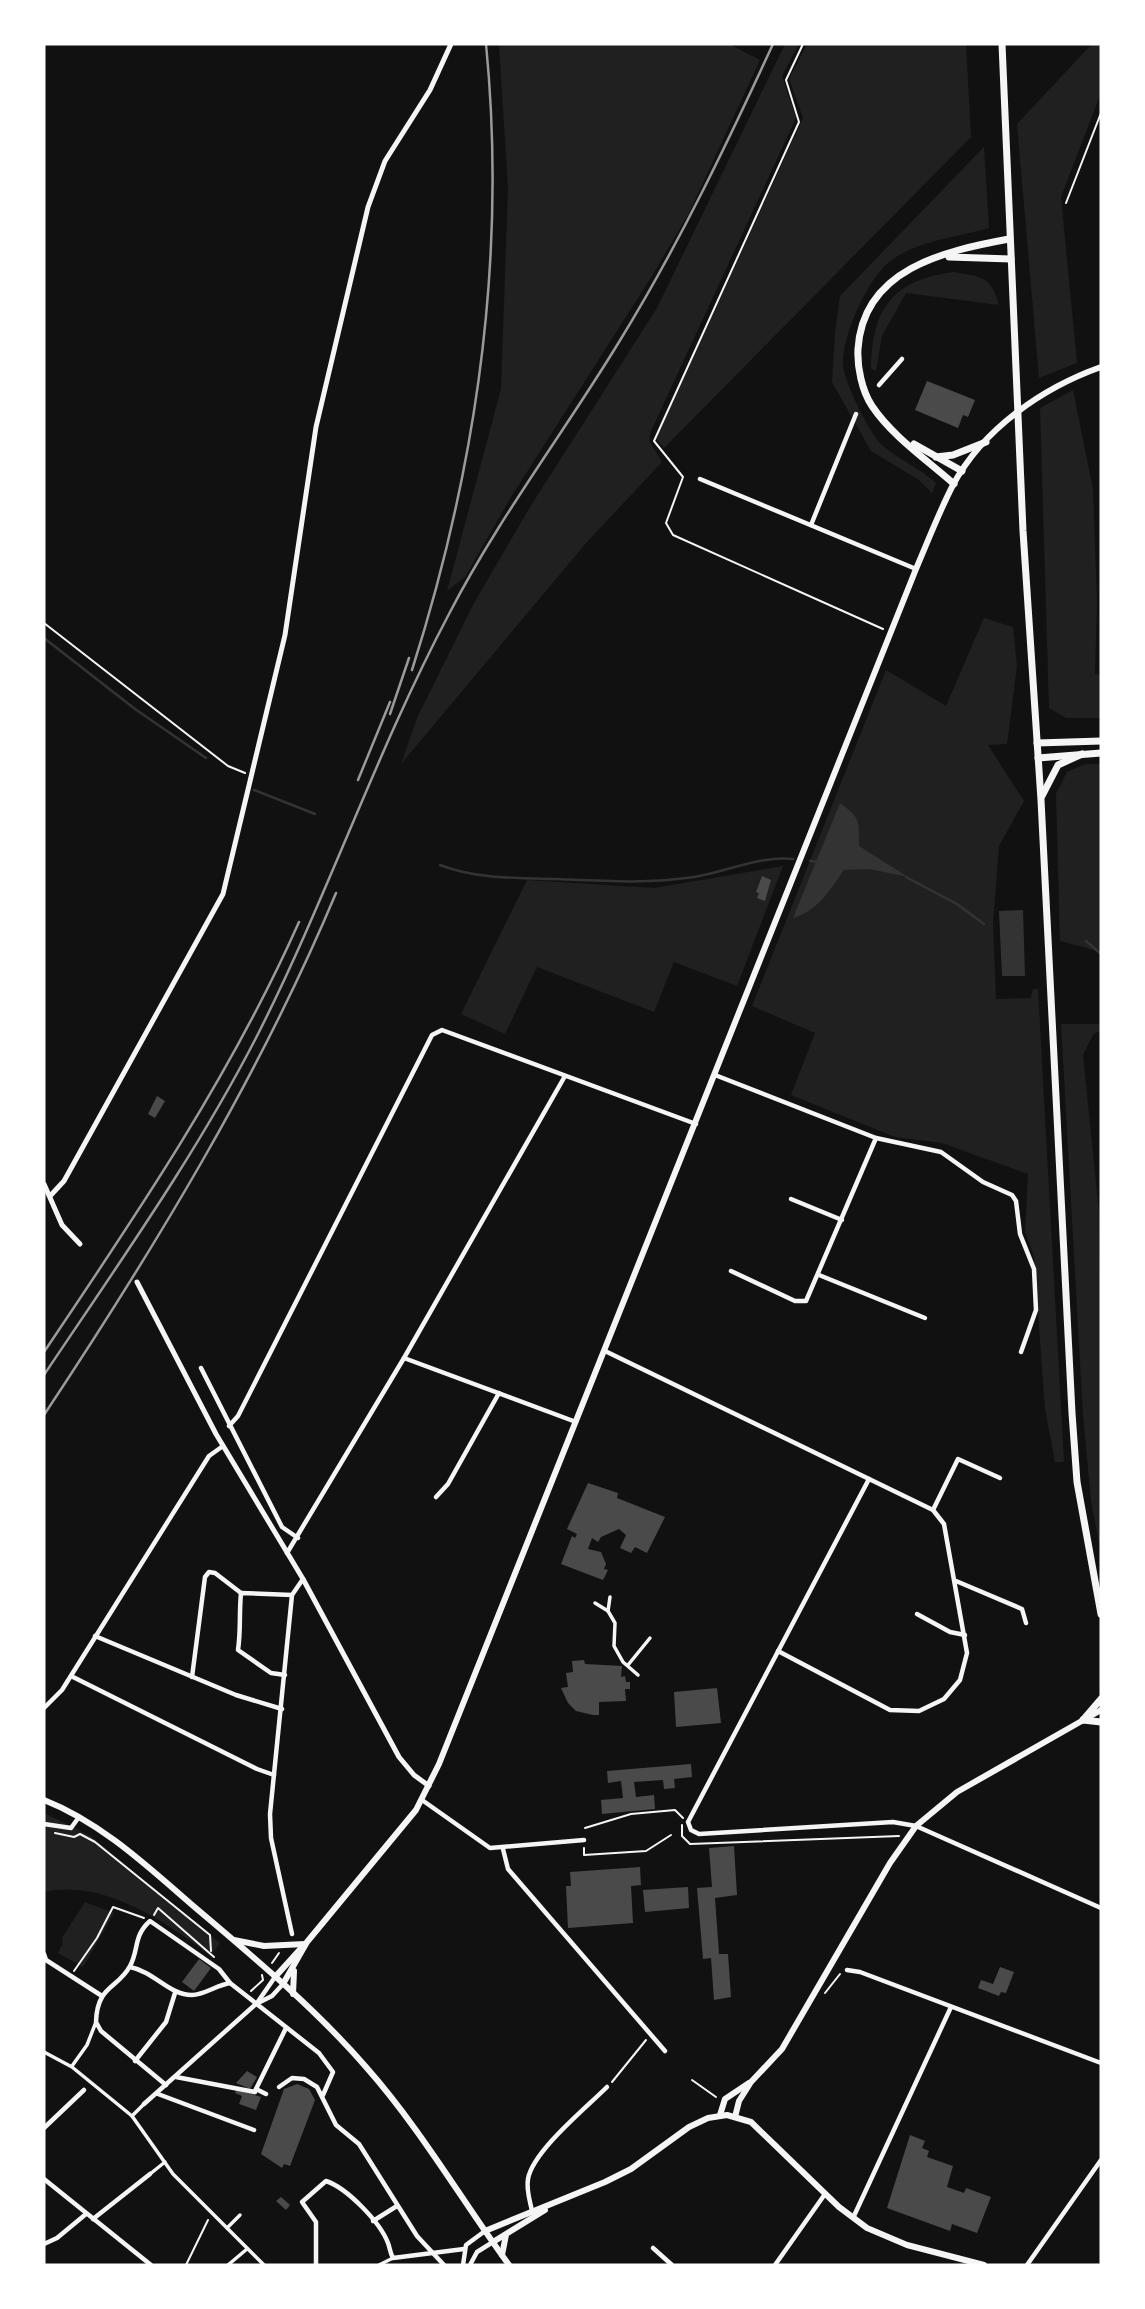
<svg xmlns="http://www.w3.org/2000/svg" width="1145" height="2309" font-family="'Nunito Sans',sans-serif">
	<style>
		.green { fill: #202020 }
		.water { fill: #333 }
		.lines { fill: none; stroke-linecap: round; stroke-linejoin: round }
		.stream { stroke: #333; stroke-width: 2.5 }
		.building { fill: #4a4a4a }
		.path { stroke: #f5f5f5; stroke-width: 2 }
		.service { stroke: #f5f5f5; stroke-width: 2 }
		.pedestrian { stroke: #f5f5f5; stroke-width: 3.5 }
		.minor { stroke: #f5f5f5; stroke-width: 4.5 }
		.tertiary { stroke: #f5f5f5; stroke-width: 5 }
		.secondary { stroke: #f5f5f5; stroke-width: 6 }
		.primary { stroke: #f5f5f5; stroke-width: 7 }
		.rail { stroke: #9a9a9a; stroke-width: 2.5 }
	</style>
	<rect width="100%" height="100%" fill="#111"/>
	<g class="green">
		<polygon points="499,44 729,44 760,60 689,213 652,276 511,497 465,577 447,591 501,389 508,188"/>
		<polygon points="785,44 799,44 782,76 796,118 651,431 649,441 662,462 587,542 401,764 417,718 474,603 530,507 657,308"/>
		<polygon points="807,44 966,44 971,137 664,448 656,439 658,434 803,118 789,79"/>
		<polygon points="1092,44 1101,44 1101,93 1061,197 1077,363 1039,378 1017,124"/>
		<path d="M984 147 989 228C958 237 914 241 888 263 866 282 842 336 843 365 844 382 870 435 883 446 900 460 919 468 936 483L932 493 919 480 871 451 832 382 835 332 840 296Z"/>
		<path d="M954 272C982 277 991 276 999 305L906 293 882 336 876 371 871 369C872 308 893 280 954 272Z"/>
		<polygon points="1073,390 1093,489 1097,602 1095,674 1101,675 1101,718 1066,718 1049,708 1040,408"/>
		<polygon points="984,618 1013,627 1017,666 1007,744 988,745 1024,801 999,846 993,924 996,999 1031,998 1033,989 1038,989 1064,1462 1055,1462 1045,1409 1034,1256 1025,1232 1028,1174 942,1143 895,1137 791,1095 815,1033 752,1006 886,670 946,706"/>
		<polygon points="1086,764 1101,764 1101,952 1060,941 1056,794 1067,772"/>
		<polygon points="783,866 737,986 674,962 654,1012 537,967 505,1034 461,1014 527,880 654,888"/>
		<polygon points="1061,1024 1101,1024 1101,1030 1093,1035 1083,1055 1099,1212 1101,1553 1091,1501 1083,1415"/>
		<path d="M44 1813 91 1836 220 1943 211 1956C165 1922 105 1879 44 1892Z"/>
		<polygon points="85,1902 114,1913 83,1967 58,1953 63,1943 62,1938"/>
	</g>
	<g class="water">
		<path d="M840 803C861 818 859 821 859 846L908 877 869 869 844 870C829 891 819 910 793 918Z"/>
		<polygon points="1023,910 1025,976 1002,976 999,911"/>
	</g>
	<g class="lines">
		<g class="stream">
			<polyline points="44,638 135,709 206,758"/>
			<polyline points="254,790 315,814"/>
			<polyline points="810,861 819,862"/>
			<path d="M440 865C476 879 517 878 556 879 602 881 648 884 694 877 726 872 762 855 793 859"/>
			<polyline points="906,877 957,904 984,924"/>
			<polyline points="1086,941 1101,954"/>
		</g>
	</g>
	<g class="building">
		<polygon points="927,381 975,400 968,417 963,415 958,428 915,410"/>
		<polygon points="762,876 771,880 765,901 757,898 759,893 756,892"/>
		<polygon points="157,1096 165,1101 155,1118 148,1114"/>
		<polygon points="588,1483 618,1493 617,1498 665,1517 647,1553 635,1547 631,1553 620,1548 626,1535 619,1529 601,1537 598,1542 592,1538 588,1549 601,1552 606,1564 604,1569 608,1570 603,1580 561,1564 572,1536 575,1538 577,1534 567,1529"/>
		<polygon points="584,1660 585,1664 622,1666 621,1677 625,1676 626,1682 630,1682 630,1689 625,1689 626,1701 599,1702 599,1715 593,1715 576,1711 568,1703 561,1688 568,1687 566,1673 573,1672 572,1661"/>
		<polygon points="717,1688 721,1723 676,1727 674,1692"/>
		<polygon points="691,1764 692,1777 674,1779 675,1788 664,1789 663,1780 634,1782 636,1797 654,1795 655,1809 602,1814 601,1800 623,1798 621,1781 608,1783 607,1771"/>
		<polygon points="734,1846 737,1895 715,1898 719,1954 728,1954 731,1997 714,2000 711,1958 703,1959 697,1888 712,1887 709,1848"/>
		<polygon points="640,1867 641,1885 631,1886 633,1923 568,1928 566,1886 571,1886 570,1872"/>
		<polygon points="688,1887 689,1908 645,1912 643,1890"/>
		<polygon points="199,1959 211,1968 194,1991 182,1982"/>
		<polygon points="1000,1967 1014,1972 1006,1993 1001,1992 999,1996 978,1988 981,1980 993,1984"/>
		<polygon points="247,2071 257,2077 250,2089 236,2083"/>
		<polygon points="297,2084 309,2089 315,2100 290,2166 284,2164 282,2168 261,2154 284,2089"/>
		<polygon points="237,2089 261,2097 256,2110 239,2104 242,2096 235,2093"/>
		<polygon points="910,2135 925,2141 922,2148 929,2151 927,2157 953,2166 947,2187 964,2193 966,2188 991,2197 977,2233 952,2224 950,2231 887,2208"/>
		<polygon points="281,2197 290,2205 286,2210 276,2201"/>
	</g>
	<g class="lines">
		<g class="path">
			<polyline points="803,44 786,80 799,122 654,441 683,477 666,523 673,535 883,629"/>
			<polyline points="44,623 228,766 245,773"/>
			<polyline points="682,1825 682,1836 690,1844 899,1836"/>
			<polyline points="585,1828 631,1814 675,1810 683,1818"/>
			<polyline points="55,1833 74,1837 80,1834 95,1842 210,1935 211,1951"/>
			<polyline points="584,1848 584,1855 646,1851 671,1835"/>
			<polyline points="154,1915 158,1908 214,1957"/>
			<polyline points="272,1963 279,1953"/>
			<polyline points="74,1971 97,1938 113,1907 144,1918"/>
			<polyline points="251,1991 263,1980 262,1975"/>
			<polyline points="825,1993 840,1974"/>
			<polyline points="692,2080 716,2097"/>
			<polyline points="612,2082 646,2040"/>
			<polyline points="186,2265 208,2220"/>
		</g>
		<polyline class="service" points="1066,203 1101,113"/>
		<g class="pedestrian">
			<polyline points="610,1597 608,1611 615,1623 614,1646 623,1662 638,1675"/>
			<polyline points="595,1603 608,1611"/>
			<polyline points="628,1665 650,1638"/>
			<polyline points="44,2052 72,2067 132,2116 173,2174 264,2265"/>
			<polyline points="72,2066 87,2045 96,2022"/>
			<polyline points="132,2116 144,2104"/>
			<polyline points="150,2174 165,2162"/>
			<polyline points="227,2228 240,2215"/>
			<polyline points="228,2265 247,2249"/>
			<polyline points="379,2265 393,2258"/>
		</g>
		<g class="minor">
			<polyline points="879,385 902,359"/>
			<polyline points="700,479 916,569"/>
			<polyline points="811,525 856,414"/>
			<polyline points="715,1075 876,1138 941,1152 983,1182 1012,1195 1016,1201 1020,1234 1034,1269 1036,1310 1021,1352"/>
			<polyline points="791,1199 842,1220"/>
			<polyline points="731,1271 795,1301 806,1301 876,1138"/>
			<polyline points="819,1275 925,1318"/>
			<polyline points="605,1351 933,1510 944,1524 967,1653 960,1680 944,1699 919,1711 890,1710 778,1651"/>
			<polyline points="404,1358 576,1422"/>
			<polyline points="201,1368 282,1527 298,1538"/>
			<polyline points="229,1426 238,1416 432,1035 442,1030 696,1124"/>
			<polyline points="869,1479 688,1822 691,1830 699,1834 893,1822 916,1826 1101,1908"/>
			<polyline points="436,1497 448,1484 499,1393"/>
			<polyline points="933,1510 958,1459 1000,1478"/>
			<polyline points="287,1553 404,1358 565,1076"/>
			<polyline points="956,1581 1022,1609 1026,1623"/>
			<polyline points="917,1614 950,1632 965,1635"/>
			<polyline points="95,1636 236,1695 282,1709"/>
			<path d="M285 1675 271 1673 238 1650C241 1630 239 1613 241 1593L292 1595"/>
			<polyline points="71,1676 257,1769 274,1775"/>
			<polyline points="192,1677 205,1577 209,1572 215,1573 241,1593"/>
			<polyline points="44,1708 62,1690 209,1456 223,1446"/>
			<polyline points="422,1800 490,1848 584,1840"/>
			<polyline points="44,1824 71,1828 79,1817"/>
			<polyline points="503,1849 508,1869 665,2051"/>
			<polyline points="292,1934 271,1838 270,1814 292,1595 303,1579"/>
			<polyline points="44,1954 46,1960"/>
			<polyline points="46,1960 102,1996"/>
			<path d="M130 1967C155 1972 169 1995 192 1995 204 1995 217 1985 230 1983"/>
			<polyline points="847,1970 860,1972 1101,2063"/>
			<polyline points="258,2003 272,1996 283,1984"/>
			<polyline points="135,2061 166,2022 175,1993"/>
			<polyline points="176,2077 255,2092 256,2089 266,2094"/>
			<path d="M166 2085 101 2031 96 2022C97 1985 118 1989 130 1966 139 1950 133 1936 150 1921L219 1969 230 1983 319 2053 333 2072 323 2095"/>
			<polyline points="279,2087 292,2078 304,2079 317,2087 336,2125 359,2144 417,2236 444,2265"/>
			<polyline points="256,2089 286,2028"/>
			<polyline points="158,2094 254,2130"/>
			<polyline points="144,2104 257,2003 275,1977"/>
			<polyline points="44,2128 84,2090"/>
			<polyline points="44,2179 151,2265"/>
			<path d="M532 2211C530 2201 526 2190 528 2179 533 2151 586 2108 607 2087"/>
			<polyline points="853,2218 951,2007"/>
			<polyline points="93,2219 150,2174"/>
			<polyline points="373,2221 397,2206"/>
			<polyline points="44,2244 57,2238 86,2214"/>
			<polyline points="653,2248 672,2265"/>
			<path d="M316 2265V2222L302 2202 326 2181C347 2188 380 2222 388 2243 390 2248 390 2253 393 2258L464 2249"/>
			<polyline points="463,2265 466,2245 485,2231"/>
			<polyline points="470,2265 477,2252 493,2242"/>
			<polyline points="775,2265 825,2194"/>
			<polyline points="1027,2265 1101,2160"/>
		</g>
		<g class="tertiary">
			<polyline points="44,1184 62,1225 80,1244"/>
			<polyline points="51,1195 64,1181 223,894 285,635 316,427 368,207 385,161 430,90 451,44"/>
			<polyline points="137,1282 216,1434 303,1579 399,1757 414,1775 429,1786"/>
		</g>
		<g class="secondary">
			<path d="M44 1800C100 1822 146 1865 191 1904 251 1955 314 2007 366 2067 420 2128 461 2199 509 2265"/>
			<polyline points="234,1940 264,1946 305,1944"/>
			<polyline points="275,1977 304,1945"/>
			<path d="M283 1984 307 1942 416 1810 439 1764 916 569C928 541 939 512 953 485 983 429 1042 388 1101 367"/>
			<polyline points="293,1994 294,1971"/>
			<polyline points="720,2115 725,2099 749,2083"/>
			<polyline points="735,2117 739,2101 751,2082 782,2049 890,1863 916,1826 957,1792 1101,1710"/>
			<polyline points="485,2231 605,2182 631,2169 689,2127 708,2118 727,2115 751,2122 839,2207 867,2228 907,2245 984,2265"/>
			<polyline points="493,2242 545,2210"/>
			<polyline points="502,2255 506,2235"/>
		</g>
		<g class="primary">
			<polyline points="1002,44 1023,531 1041,800 1072,1413 1077,1482 1101,1614"/>
			<polyline points="949,257 1011,259"/>
			<polyline points="914,444 962,471"/>
			<polyline points="936,457 953,455 986,442"/>
			<path d="M954 484C927 460 892 436 872 406 862 391 857 367 858 349 863 269 944 251 1009 239"/>
			<polyline points="1037,743 1101,741"/>
			<polyline points="1038,758 1101,753"/>
			<polyline points="1042,796 1058,765 1082,754"/>
			<polyline points="1083,1720 1101,1699"/>
			<polyline points="1083,1720 1101,1722"/>
		</g>
		<g class="rail">
			<path d="M412 670C477 466 507 257 486 44"/>
			<polyline points="390,714 409,658"/>
			<polyline points="358,780 390,702"/>
			<path d="M44 1352C137 1214 231 1075 299 922"/>
			<path d="M44 1375C119 1263 198 1152 259 1032 328 895 377 750 449 614 498 519 563 434 619 342 678 246 726 146 773 44"/>
			<path d="M44 1415C154 1249 259 1077 336 893"/>
		</g>
	</g>
	<rect width="1145" height="2309" fill="none" stroke="#ffffff" stroke-width="91"/>
</svg>
